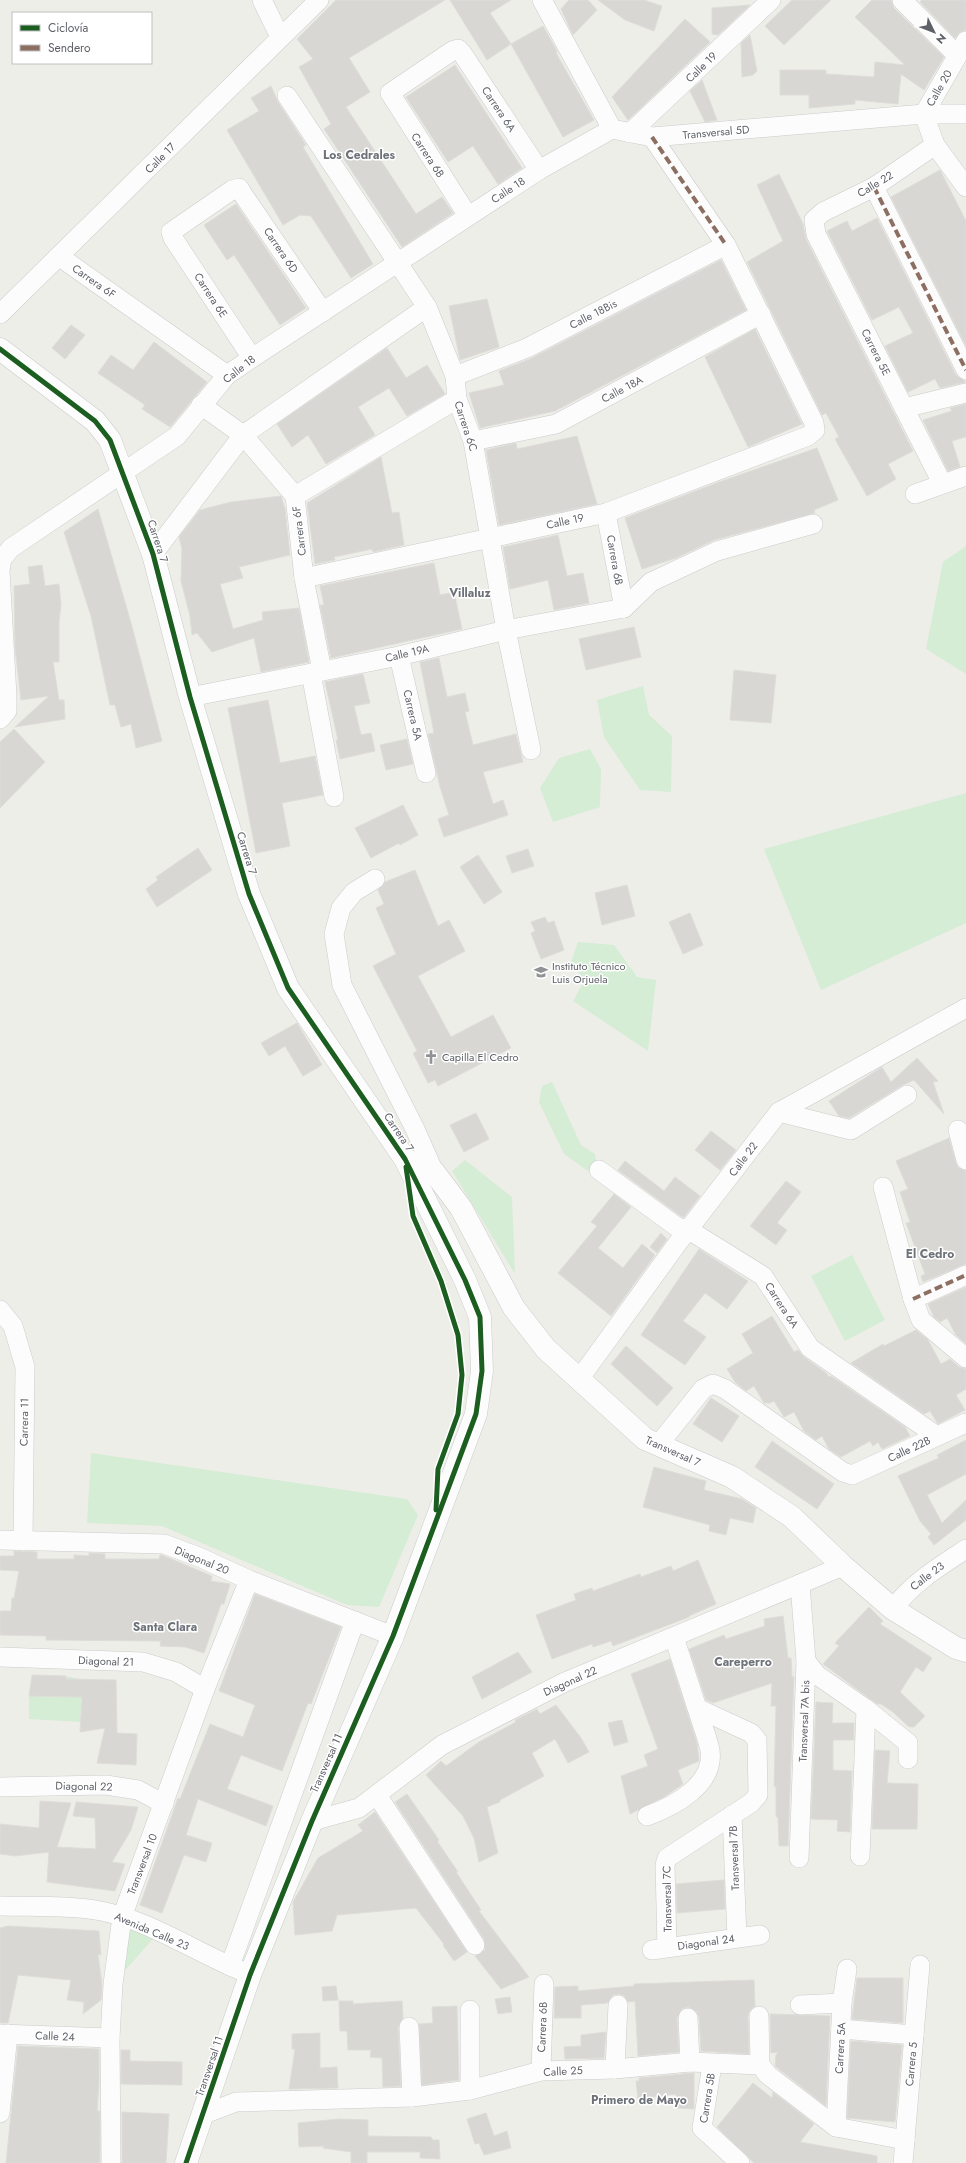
<svg xmlns="http://www.w3.org/2000/svg" width="966" height="2163" font-family="Jost,sans-serif">
	<style>
		.green { fill: #d5ecd5 }
		.building { fill: #d8d7d4; stroke: #deddd8 }
		.lines { fill: none; stroke-linecap: round; stroke-linejoin: round }
		.street-casing { stroke: #cbcbcb; stroke-width: 20 }
		.secondary-casing { stroke: #cbcbcb; stroke-width: 23 }
		.street { stroke: #fcfcfc; stroke-width: 19 }
		.secondary { stroke: #fcfcfc; stroke-width: 22 }
		.quiet { stroke: #8d6e63; stroke-width: 4; stroke-dasharray: 8 4; stroke-linecap: butt }
		.cycleway-casing { stroke: #fff; stroke-width: 8 }
		.cycleway { stroke: #1b5e20; stroke-width: 5 }
		.labels { text-anchor: middle; dominant-baseline: central; stroke-width: 3; stroke-linejoin: round; paint-order: stroke }
		.street-label { font-size: 11px; fill: #5e6168; stroke: #fff }
		.poi-label { font-size: 11px; fill: #5e6168; stroke: #fff; text-anchor: start }
		.neighbourhood-label { font-size: 12px; font-weight: bold; fill: #6e737a; stroke: #fff }
	</style>
	<rect width="100%" height="100%" fill="#eeeee9"/>
	<g class="green">
		<polygon points="966,546 966,674 926,649 943,562"/>
		<polygon points="643,686 649,715 672,736 671,792 640,790 604,737 597,700"/>
		<polygon points="590,749 601,769 600,807 553,822 540,788 559,758"/>
		<polygon points="966,793 966,923 821,990 764,849"/>
		<polygon points="578,942 614,945 637,977 656,980 648,1051 573,1001 585,979 570,965"/>
		<polygon points="552,1082 581,1145 595,1154 598,1178 564,1154 539,1102 542,1086"/>
		<polygon points="465,1160 512,1197 515,1274 452,1171"/>
		<polygon points="852,1255 885,1320 845,1341 811,1276"/>
		<polygon points="91,1453 407,1499 418,1515 379,1607 347,1605 162,1526 87,1523"/>
		<polygon points="66,1676 83,1680 80,1722 29,1719 29,1696 63,1697"/>
		<polygon points="122,1917 159,1932 113,1984"/>
	</g>
	<g class="building">
		<polygon points="336,0 445,0 349,58 370,92 346,107 416,214 442,197 453,213 402,247 324,129 331,124 299,67 313,59 297,39"/>
		<polygon points="450,0 511,0 490,13 511,44 543,26 557,51 556,53 594,120 563,137 511,44 487,60"/>
		<polygon points="569,0 588,0 597,10 573,35 561,9"/>
		<polygon points="598,0 644,0 662,6 654,31 625,20"/>
		<polygon points="792,0 831,0 784,45 765,26"/>
		<polygon points="872,0 891,0 894,8 944,57 924,90 901,74 898,104 855,100 855,104 809,108 809,95 780,95 780,70 826,70 826,74 874,77 875,62 905,65 855,17"/>
		<polygon points="922,0 966,0 966,30 960,32 955,38 920,2"/>
		<polygon points="750,5 718,35 712,34 712,8"/>
		<polygon points="685,19 710,42 628,120 612,97"/>
		<polygon points="750,35 757,71 753,75 742,77 741,43"/>
		<polygon points="455,65 522,168 498,184 473,146 448,162 406,97"/>
		<polygon points="702,80 717,120 705,122 690,91"/>
		<polygon points="271,86 278,102 306,145 303,147 373,264 351,278 311,216 300,215 283,225 227,130 259,111 251,98"/>
		<polygon points="940,170 966,221 966,346 891,197"/>
		<polygon points="779,174 803,224 806,239 913,451 888,464 896,479 867,496 835,439 839,437 826,413 822,415 747,262 783,241 757,185"/>
		<polygon points="236,204 306,308 280,325 234,255 227,260 204,225"/>
		<polygon points="877,218 956,375 966,382 940,388 935,379 908,392 885,346 913,333 899,307 872,320 827,231 847,221 852,231"/>
		<polygon points="721,260 746,310 555,411 480,428 469,393 504,385 499,371 532,358"/>
		<polygon points="487,299 499,347 460,360 449,306"/>
		<polygon points="71,325 85,335 65,359 52,348"/>
		<polygon points="755,329 802,424 748,447 705,357"/>
		<polygon points="154,342 207,382 170,427 142,409 145,405 98,373 111,355 133,370"/>
		<polygon points="387,348 406,378 427,365 445,394 407,416 389,388 358,407 375,435 326,464 308,435 292,447 277,424"/>
		<polygon points="966,404 966,438 965,437 952,441 960,467 948,471 923,420 952,411 950,408"/>
		<polygon points="577,436 597,504 499,525 486,450 516,443 517,449"/>
		<polygon points="817,448 838,500 814,510 815,513 714,540 676,558 642,569 625,518 719,482"/>
		<polygon points="381,457 392,513 399,512 404,545 373,552 372,549 334,557 335,560 315,564 307,503"/>
		<polygon points="281,496 285,509 290,555 239,567 243,578 220,584 233,629 263,620 262,612 299,608 309,662 261,672 254,638 212,652 197,633 192,635 190,616 181,581 182,549 179,537 200,510 231,502"/>
		<polygon points="98,509 131,623 162,741 136,748 131,724 121,727 115,705 110,705 91,616 64,532"/>
		<polygon points="558,535 567,576 583,573 589,603 554,610 548,580 510,589 503,547"/>
		<polygon points="434,563 440,595 454,592 462,629 331,658 320,605 324,605 320,586"/>
		<polygon points="42,565 45,586 59,584 61,605 59,622 59,662 53,662 59,700 64,700 65,719 15,727 49,696 21,700 15,647 14,586 30,584 28,567"/>
		<polygon points="634,627 641,657 586,670 579,639"/>
		<polygon points="439,658 447,697 465,693 469,711 465,712 473,745 516,734 523,762 483,772 493,804 503,800 508,815 444,837 438,819 449,815 440,787 428,734 434,733 420,662"/>
		<polygon points="734,670 776,675 771,723 730,720"/>
		<polygon points="363,674 370,703 354,706 361,735 371,733 375,751 340,759 336,740 338,740 325,682"/>
		<polygon points="268,700 280,763 315,756 323,795 282,803 290,846 256,853 228,708"/>
		<polygon points="14,729 45,762 0,808 0,742"/>
		<polygon points="407,739 413,764 386,770 380,745"/>
		<polygon points="403,805 418,835 400,845 399,843 371,858 355,828"/>
		<polygon points="198,848 212,870 157,907 146,889 158,880 156,877"/>
		<polygon points="528,849 534,866 512,873 506,856"/>
		<polygon points="478,855 502,892 484,904 460,867"/>
		<polygon points="415,870 438,926 449,920 465,951 418,976 451,1037 493,1015 511,1048 438,1086 435,1080 428,1083 413,1053 417,1051 373,966 396,954 376,908 384,904 378,890 385,882"/>
		<polygon points="627,885 635,916 602,925 595,893"/>
		<polygon points="690,913 703,945 683,954 669,922"/>
		<polygon points="545,917 548,923 554,921 564,950 541,959 531,933 535,931 531,922"/>
		<polygon points="297,1023 322,1065 303,1076 285,1046 269,1056 261,1043"/>
		<polygon points="917,1058 938,1081 933,1082 944,1114 914,1080 901,1086 849,1118 839,1116 829,1101 882,1067 891,1082"/>
		<polygon points="476,1113 489,1139 464,1152 450,1125"/>
		<polygon points="711,1131 736,1150 720,1170 695,1150"/>
		<polygon points="949,1138 956,1163 959,1168 966,1171 966,1264 923,1282 921,1276 925,1274 906,1223 910,1222 900,1192 908,1189 896,1161"/>
		<polygon points="625,1161 664,1191 675,1177 700,1196 684,1217 682,1217 618,1170"/>
		<polygon points="786,1181 801,1192 777,1223 787,1230 776,1245 750,1226"/>
		<polygon points="614,1194 631,1207 598,1248 623,1268 642,1244 655,1255 611,1316 558,1273 597,1226 591,1222"/>
		<polygon points="661,1233 667,1239 657,1253 650,1247"/>
		<polygon points="699,1249 748,1281 727,1309 705,1293 683,1321 706,1337 685,1365 641,1335"/>
		<polygon points="966,1287 966,1344 956,1335 947,1318 940,1322 934,1317 928,1304"/>
		<polygon points="772,1316 794,1352 798,1350 804,1357 826,1373 829,1377 831,1376 905,1427 910,1436 882,1449 878,1442 873,1446 870,1441 841,1457 829,1449 822,1436 816,1440 804,1431 794,1412 784,1417 774,1401 770,1403 764,1403 754,1386 746,1391 735,1382 727,1369 753,1353 742,1334"/>
		<polygon points="916,1330 928,1340 941,1364 950,1359 959,1367 966,1369 966,1389 956,1395 965,1410 938,1424 930,1411 924,1414 851,1363 883,1344 884,1346"/>
		<polygon points="626,1346 673,1388 657,1406 611,1364"/>
		<polygon points="711,1398 739,1416 722,1442 693,1424"/>
		<polygon points="966,1440 966,1474 927,1495 942,1523 966,1500 966,1520 934,1545 928,1537 931,1534 920,1521 898,1476 939,1458 937,1455"/>
		<polygon points="772,1441 834,1484 817,1509 755,1467"/>
		<polygon points="654,1467 706,1481 704,1490 742,1499 756,1508 753,1523 730,1518 726,1535 709,1531 710,1525 643,1507"/>
		<polygon points="14,1551 37,1552 37,1559 74,1559 74,1555 89,1556 89,1553 105,1554 105,1559 159,1559 160,1555 162,1555 212,1576 211,1581 230,1584 224,1604 221,1604 204,1653 185,1647 160,1646 161,1641 46,1640 46,1636 0,1635 0,1611 11,1611 12,1598 14,1598 19,1571 0,1570 0,1556 14,1556"/>
		<polygon points="698,1560 716,1604 689,1616 689,1617 613,1646 611,1641 593,1647 592,1644 552,1659 536,1615 576,1600 574,1594 592,1588 593,1591 640,1574 641,1577 671,1566 673,1571"/>
		<polygon points="255,1594 341,1627 311,1704 308,1703 282,1771 241,1755 227,1789 273,1806 266,1826 198,1799 186,1835 212,1843 206,1862 184,1855 162,1913 140,1905 178,1798 180,1799 210,1724 243,1737 255,1705 219,1691"/>
		<polygon points="869,1607 883,1621 880,1624 932,1658 923,1672 916,1667 900,1692 925,1716 914,1727 909,1727 893,1712 881,1704 877,1704 823,1664 839,1646 835,1643"/>
		<polygon points="783,1616 788,1658 791,1658 792,1677 794,1677 788,1846 779,1846 778,1817 776,1817 776,1787 774,1786 776,1706 771,1706 772,1683 713,1703 706,1700 689,1649 724,1635 726,1639 765,1626 764,1619"/>
		<polygon points="518,1652 532,1672 482,1699 472,1677"/>
		<polygon points="670,1659 697,1743 699,1761 678,1770 683,1784 664,1797 630,1814 621,1776 648,1766 644,1755 658,1749 631,1674"/>
		<polygon points="32,1675 66,1676 66,1679 116,1680 117,1733 137,1734 136,1765 97,1763 105,1728 80,1732 82,1697 29,1696"/>
		<polygon points="816,1702 833,1703 832,1723 854,1723 854,1740 833,1740 833,1770 852,1771 850,1832 837,1831 838,1820 811,1819"/>
		<polygon points="556,1705 581,1738 589,1752 568,1763 555,1739 532,1753 544,1776 500,1800 500,1802 487,1807 498,1853 479,1862 474,1838 463,1816 426,1775 441,1761 446,1766 479,1742 516,1722 515,1720 537,1709 540,1714"/>
		<polygon points="622,1720 628,1742 614,1746 608,1723"/>
		<polygon points="875,1750 890,1751 887,1783 918,1784 917,1829 872,1829"/>
		<polygon points="407,1794 439,1840 437,1841 458,1872 456,1872 481,1910 479,1911 529,1977 501,1989 475,1956 485,1950 484,1939 395,1802"/>
		<polygon points="40,1801 71,1803 57,1847 96,1849 95,1818 73,1816 76,1802 138,1807 131,1830 112,1862 125,1864 115,1891 47,1882 49,1852 15,1856 0,1854 0,1824 39,1828"/>
		<polygon points="375,1812 467,1952 454,1961 443,1945 444,1944 416,1908 337,1915 332,1931 295,1935 293,1902 318,1858 363,1831 358,1825"/>
		<polygon points="724,1880 725,1909 677,1913 676,1884"/>
		<polygon points="8,1926 99,1931 101,1955 98,1954 102,1985 101,2000 83,2014 84,2002 67,2000 71,1980 18,1975 8,2023 0,2023 0,1928"/>
		<polygon points="857,1978 903,1978 903,2023 852,2019"/>
		<polygon points="754,1980 755,2006 750,2010 748,2016 749,2054 701,2051 699,2017 697,2012 688,2007 682,2009 677,2018 679,2052 638,2056 635,2001 628,2002 624,1996 619,1994 613,1995 607,2003 581,2005 581,2018 554,2018 555,1987 578,1986 578,1991 634,1986 634,1984"/>
		<polygon points="336,1986 338,2000 323,2001 322,1987"/>
		<polygon points="510,1997 512,2012 498,2014 495,1999"/>
		<polygon points="339,2001 353,2001 353,2004 402,2001 403,2018 398,2027 401,2086 383,2087 382,2058 370,2057 371,2050 348,2050 347,2031 340,2031"/>
		<polygon points="457,2006 459,2080 422,2085 419,2024 433,2023 432,2007"/>
		<polygon points="770,2014 830,2016 826,2106 775,2066 776,2055 778,2052 771,2053"/>
		<polygon points="606,2032 604,2058 565,2059 564,2047 581,2046 581,2035"/>
		<polygon points="320,2033 320,2068 337,2067 338,2088 289,2089 295,2049 292,2049 292,2034"/>
		<polygon points="851,2041 902,2045 895,2122 847,2118"/>
		<polygon points="18,2046 99,2049 99,2084 97,2111 100,2111 100,2163 6,2163"/>
		<polygon points="121,2050 130,2050 130,2061 182,2062 182,2085 121,2084"/>
		<polygon points="694,2073 694,2109 677,2108 676,2094 638,2099 636,2081 639,2081 639,2078"/>
		<polygon points="753,2083 772,2098 773,2092 814,2124 800,2142 877,2156 877,2163 754,2163 717,2127"/>
		<polygon points="122,2112 169,2114 166,2163 122,2163"/>
		<polygon points="486,2113 494,2136 507,2131 511,2148 484,2155 479,2143 475,2144 467,2119"/>
		<polygon points="339,2119 368,2120 368,2136 431,2137 433,2140 439,2140 440,2159 420,2158 420,2152 367,2152 367,2163 351,2163 351,2152 323,2148 324,2146 299,2147 298,2123"/>
	</g>
	<g class="lines">
		<defs>
			<g id="street">
				<polyline points="262,0 280,37"/>
				<polyline points="542,0 612,129 652,137 924,114 966,114"/>
				<polyline points="902,0 957,55"/>
				<polyline points="966,41 924,114 935,145 966,187"/>
				<polyline points="287,96 427,307 455,376 457,399 473,441 506,630 531,750"/>
				<polyline points="630,133 771,0"/>
				<polyline points="935,145 874,187 823,212 814,220 816,234 942,483"/>
				<polyline points="874,187 966,370"/>
				<polyline points="468,216 390,93 452,51 458,49 462,53 539,170"/>
				<polyline points="60,257 227,375"/>
				<polyline points="0,314 319,0"/>
				<polyline points="252,358 173,238 171,232 232,190 239,188 242,193 323,312"/>
				<polyline points="455,376 527,348 726,245"/>
				<polyline points="201,405 243,435 295,496 304,578 322,671"/>
				<polyline points="904,408 966,393"/>
				<polyline points="473,441 556,424 761,314"/>
				<polyline points="915,494 966,476"/>
				<polyline points="295,496 457,399"/>
				<polyline points="606,513 624,608"/>
				<polyline points="153,554 243,435 427,307"/>
				<polyline points="304,578 606,513 808,436 815,430 814,423 726,245 652,137"/>
				<polyline points="624,608 651,582 717,551 813,524"/>
				<polyline points="399,656 426,773"/>
				<polyline points="311,673 334,797"/>
				<polyline points="190,697 399,656 506,630 624,608"/>
				<polyline points="0,719 7,711 7,696 0,571 2,559 11,548 177,436 227,375 252,358 539,170 612,129"/>
				<polyline points="375,879 354,892 341,908 334,934 342,985 415,1129 434,1172"/>
				<polyline points="779,1112 851,1130 907,1095"/>
				<polyline points="958,1130 966,1160"/>
				<polyline points="599,1170 677,1227 689,1230 763,1276 810,1348 937,1436"/>
				<polyline points="883,1187 913,1299 921,1320 966,1358"/>
				<polyline points="913,1299 966,1275"/>
				<polyline points="0,1310 13,1326 25,1367 23,1541"/>
				<polyline points="580,1378 677,1244 779,1112 966,1008"/>
				<polyline points="659,1444 703,1389 713,1384 725,1389 843,1472 852,1475 966,1423"/>
				<polyline points="0,1540 164,1544 199,1557 249,1580 393,1636"/>
				<path d="M893 1609C912 1583 940 1566 966 1549"/>
				<polyline points="0,1657 143,1662 176,1672 205,1689"/>
				<polyline points="806,1661 817,1675 866,1709 908,1743 908,1759"/>
				<polyline points="0,1787 106,1785 138,1790 164,1804"/>
				<polyline points="377,1795 475,1945"/>
				<polyline points="732,1815 737,1937"/>
				<path d="M647 1816C674 1806 715 1785 710 1750 707 1736 701 1722 697 1708"/>
				<polyline points="312,1821 359,1808 442,1745 565,1682 843,1566"/>
				<polyline points="860,1856 866,1709"/>
				<polyline points="799,1858 806,1661 800,1584"/>
				<path d="M0 1906C33 1907 68 1905 101 1911 151 1921 195 1952 242 1971"/>
				<polyline points="667,1947 665,1865 667,1858 751,1803 758,1795 757,1740 751,1733 697,1708 674,1637"/>
				<polyline points="652,1950 760,1935"/>
				<polyline points="230,1966 355,1621"/>
				<polyline points="800,2005 842,2003"/>
				<polyline points="759,2016 760,2065"/>
				<polyline points="688,2018 690,2062"/>
				<polyline points="409,2027 412,2097"/>
				<polyline points="841,2029 914,2035"/>
				<polyline points="0,2034 110,2038"/>
				<polyline points="712,2065 702,2128 740,2163"/>
				<polyline points="615,2069 618,2005"/>
				<polyline points="541,2071 544,1984"/>
				<polyline points="470,2090 470,2010"/>
				<polyline points="0,2113 8,2034"/>
				<polyline points="202,2115 236,2102 412,2097 470,2090 541,2071 615,2069 690,2062 760,2065 768,2075 836,2127 905,2140"/>
				<polyline points="836,2127 842,2003 847,1969"/>
				<polyline points="111,2163 110,2038 113,1984 122,1917 205,1689 249,1580"/>
				<polyline points="903,2163 920,1965"/>
			</g>
			<g id="secondary">
				<polyline points="0,349 95,421 110,440 153,554 190,697 249,894 288,988 405,1159 465,1280 480,1317 482,1371 476,1414 393,1636 312,1821 250,1975 186,2163"/>
				<polyline points="405,1159 434,1172 461,1208 514,1308 546,1349 645,1439 732,1477 792,1517 843,1566 893,1609 956,1648 966,1651"/>
			</g>
		</defs>
		<use href="#street" class="street-casing"/>
		<use href="#secondary" class="secondary-casing"/>
		<use href="#street" class="street"/>
		<use href="#secondary" class="secondary"/>
		<g class="quiet">
			<polyline points="652,137 726,245"/>
			<polyline points="874,187 966,370"/>
			<polyline points="913,1299 966,1275"/>
		</g>
		<defs>
			<g id="cycleway">
				<polyline points="0,349 95,421 110,440 153,554 190,697 249,894 288,988 405,1159 465,1280 480,1317 482,1371 476,1414 393,1636 312,1821 250,1975 186,2163"/>
				<polyline points="406,1167 413,1216 441,1281 458,1335 462,1375 458,1414 438,1469 436,1510"/>
			</g>
		</defs>
		<use href="#cycleway" class="cycleway-casing"/>
		<use href="#cycleway" class="cycleway"/>
	</g>
	<defs>
		<symbol id="university-bare" viewBox="-9 -9 18 18"><path d="M0-5L7-2L0 1L-7-2ZM-4 1L0 2.5L4 1V4Q0 6-4 4Z" fill="#909295" stroke="#fff" stroke-width="2.5" paint-order="stroke"/></symbol>
		<symbol id="church-bare" viewBox="-9 -9 18 18"><path d="M-1.2-6h2.4v3.5h3.3v2.4h-3.3V6h-2.4V-.1h-3.3v-2.4h3.3Z" fill="#909295" stroke="#fff" stroke-width="2.5" paint-order="stroke"/></symbol>
	</defs>
	<g fill-rule="evenodd">
		<use href="#university-bare" x="531" y="962" width="20" height="20"/>
		<use href="#church-bare" x="421" y="1047" width="20" height="20"/>
	</g>
	<g class="labels">
		<g class="street-label">
			<text transform="translate(701 67) rotate(-44)">Calle 19</text>
			<text transform="translate(939 88) rotate(-60)">Calle 20</text>
			<text transform="translate(499 109) rotate(56)">Carrera 6A</text>
			<text transform="translate(716 132) rotate(-5)">Transversal 5D</text>
			<text transform="translate(428 155) rotate(57)">Carrera 6B</text>
			<text transform="translate(160 158) rotate(-45)">Calle 17</text>
			<text transform="translate(875 184) rotate(-31)">Calle 22</text>
			<text transform="translate(508 190) rotate(-33)">Calle 18</text>
			<text transform="translate(281 250) rotate(56)">Carrera 6D</text>
			<text transform="translate(94 281) rotate(35)">Carrera 6F</text>
			<text transform="translate(211 295) rotate(57)">Carrera 6E</text>
			<text transform="translate(593 314) rotate(-27)">Calle 18Bis</text>
			<text transform="translate(876 352) rotate(63)">Carrera 5E</text>
			<text transform="translate(239 369) rotate(-38)">Calle 18</text>
			<text transform="translate(622 389) rotate(-28)">Calle 18A</text>
			<text transform="translate(466 426) rotate(72)">Carrera 6C</text>
			<text transform="translate(565 521) rotate(-12)">Calle 19</text>
			<text transform="translate(299 531) rotate(-97)">Carrera 6F</text>
			<text transform="translate(158 541) rotate(72)">Carrera 7</text>
			<text transform="translate(615 560) rotate(80)">Carrera 6B</text>
			<text transform="translate(407 653) rotate(-13)">Calle 19A</text>
			<text transform="translate(413 715) rotate(77)">Carrera 5A</text>
			<text transform="translate(247 853) rotate(73)">Carrera 7</text>
			<text transform="translate(399 1132) rotate(56)">Carrera 7</text>
			<text transform="translate(743 1159) rotate(-53)">Calle 22</text>
			<text transform="translate(782 1305) rotate(57)">Carrera 6A</text>
			<text transform="translate(24 1422) rotate(-89)">Carrera 11</text>
			<text transform="translate(909 1449) rotate(-25)">Calle 22B</text>
			<text transform="translate(673 1451) rotate(24)">Transversal 7</text>
			<text transform="translate(202 1560) rotate(22)">Diagonal 20</text>
			<text transform="translate(927 1576) rotate(-37)">Calle 23</text>
			<text transform="translate(106 1661) rotate(2)">Diagonal 21</text>
			<text transform="translate(570 1681) rotate(-24)">Diagonal 22</text>
			<text transform="translate(804 1721) rotate(-88)">Transversal 7A bis</text>
			<text transform="translate(326 1763) rotate(-66)">Transversal 11</text>
			<text transform="translate(84 1786) rotate(1)">Diagonal 22</text>
			<text transform="translate(734 1858) rotate(-92)">Transversal 7B</text>
			<text transform="translate(142 1864) rotate(-69)">Transversal 10</text>
			<text transform="translate(667 1899) rotate(-91)">Transversal 7C</text>
			<text transform="translate(152 1931) rotate(23)">Avenida Calle 23</text>
			<text transform="translate(706 1942) rotate(-8)">Diagonal 24</text>
			<text transform="translate(542 2027) rotate(-88)">Carrera 6B</text>
			<text transform="translate(55 2036) rotate(2)">Calle 24</text>
			<text transform="translate(840 2048) rotate(-87)">Carrera 5A</text>
			<text transform="translate(911 2064) rotate(-85)">Carrera 5</text>
			<text transform="translate(209 2066) rotate(-71)">Transversal 11</text>
			<text transform="translate(563 2071) rotate(-3)">Calle 25</text>
			<text transform="translate(707 2098) rotate(-81)">Carrera 5B</text>
		</g>
		<g class="poi-label">
			<text x="552" y="966">Instituto Técnico<tspan x="552" dy="13">Luis Orjuela</tspan></text>
			<text x="442" y="1057">Capilla El Cedro</text>
		</g>
		<g class="neighbourhood-label">
			<text x="359" y="155">Los Cedrales</text>
			<text x="470" y="593">Villaluz</text>
			<text x="930" y="1254">El Cedro</text>
			<text x="165" y="1627">Santa Clara</text>
			<text x="743" y="1662">Careperro</text>
			<text x="639" y="2100">Primero de Mayo</text>
		</g>
	</g>
	<rect x="12" y="12" width="140" height="52" fill="#ffffff" stroke="#bfc0c3"/>
	<rect x="20" y="25" width="20" height="6" fill="#1b5e20" stroke="#bfc0c3"/>
	<text x="48" y="32" font-size="12" fill="#5e6168">Ciclovía</text>
	<rect x="20" y="45" width="20" height="6" fill="#8d6e63" stroke="#bfc0c3"/>
	<text x="48" y="52" font-size="12" fill="#5e6168">Sendero</text>
	<g transform="translate(934 32) rotate(133)" stroke="#ffffff" stroke-width="3" paint-order="stroke">
	<path d="M0-3L7 15L0 10L-7 15Z" fill="#5e6168"/>
	<text y="-6" font-size="11" font-weight="bold" text-anchor="middle" fill="#5e6168">N</text>
	</g>
</svg>
